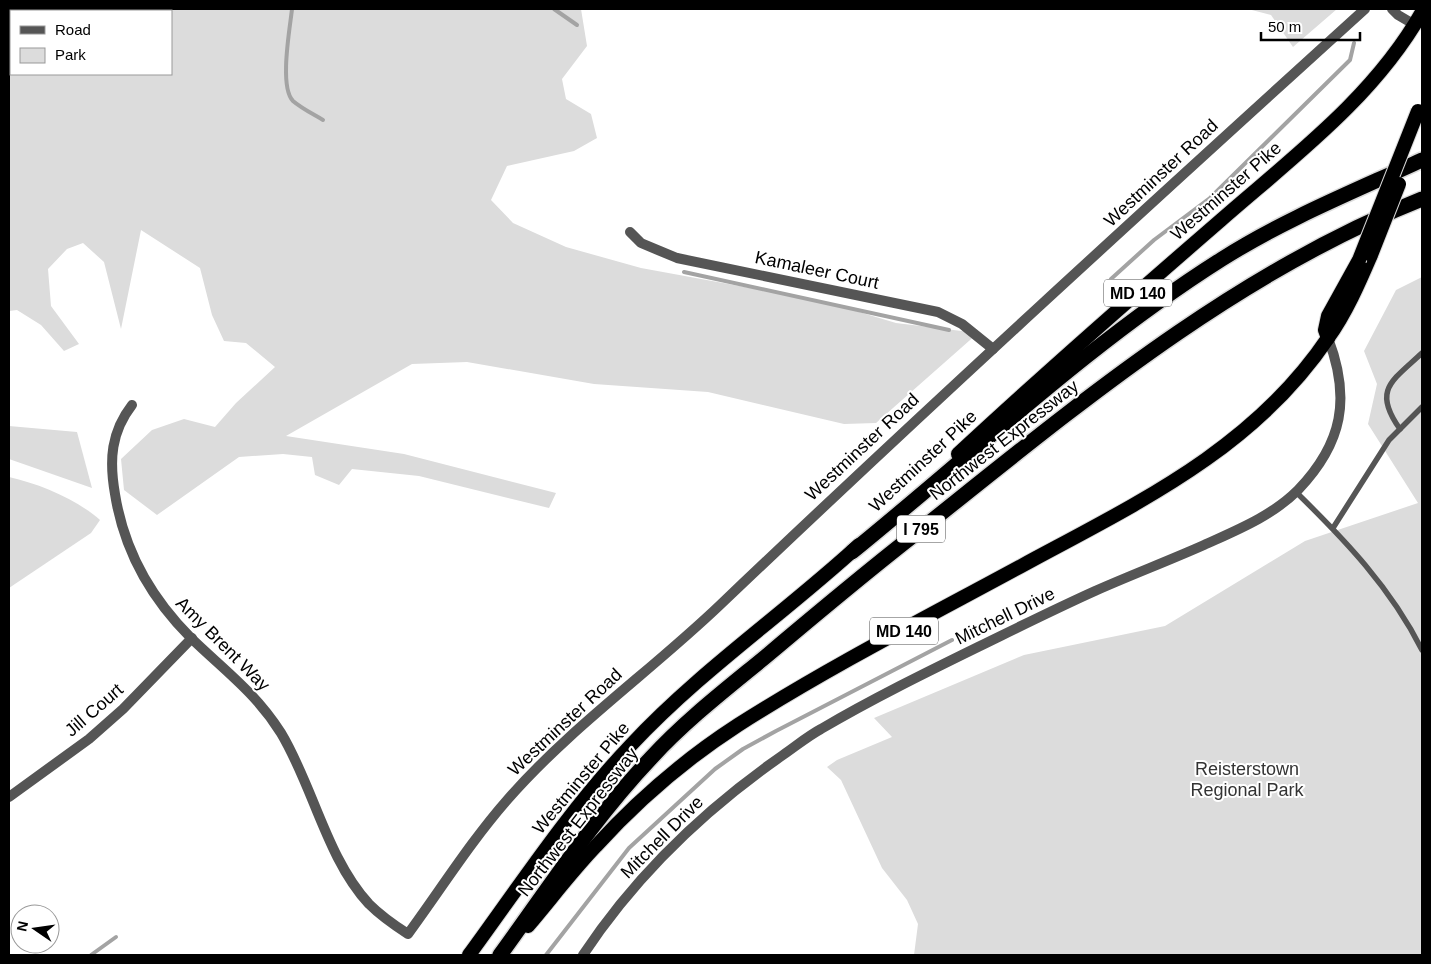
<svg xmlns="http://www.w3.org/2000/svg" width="1431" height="964" font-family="Arial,sans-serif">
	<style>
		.green { fill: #dcdcdc; fill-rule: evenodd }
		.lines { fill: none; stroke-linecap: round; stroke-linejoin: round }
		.stream { stroke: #a3a3a3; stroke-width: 4 }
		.trunk-casing { stroke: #dbdbdb; stroke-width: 16 }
		.motorway-casing { stroke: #dbdbdb; stroke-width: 18 }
		.service { stroke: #555; stroke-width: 5.5 }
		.minor { stroke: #555; stroke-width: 10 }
		.trunk { stroke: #000; stroke-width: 14 }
		.motorway { stroke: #000; stroke-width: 15 }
		.trunk-bridge-casing { stroke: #dbdbdb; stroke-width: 16; stroke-linecap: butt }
		.trunk-bridge { stroke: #000; stroke-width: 14 }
		.labels { text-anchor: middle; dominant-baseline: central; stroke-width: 4; stroke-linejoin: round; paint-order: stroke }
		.shield { fill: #fff; stroke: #4c4c4c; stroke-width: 1 }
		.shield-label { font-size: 16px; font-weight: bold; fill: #000 }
		.street-label { font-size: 18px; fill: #000; stroke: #fff }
		.park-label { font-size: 18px; fill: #333; stroke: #fff }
	</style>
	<rect width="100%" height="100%" fill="#fff"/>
	<g class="green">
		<path d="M9 9H581L587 46 562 79 566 99 591 114 597 138 574 151 507 166 491 200 513 223 566 247 641 268 826 302 896 323 978 333 876 423 844 424 708 392 594 384 467 362 412 364 286 436 404 454 556 493 549 508 419 476 352 469 339 485 315 475 312 457 283 454 239 457 157 515 124 490 121 459 152 430 184 419 215 427 236 403 275 367 246 343 224 341 212 315 200 268 141 230 121 329 104 262 83 243 67 249 48 269 51 306 79 344 64 351 41 325 17 310 9 311ZM11 11H171V74H11Z"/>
		<polygon points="1248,9 1337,9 1293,47 1271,15"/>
		<polygon points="1422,277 1422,955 914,955 918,924 907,900 882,868 841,780 827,767 837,760 892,737 874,718 1024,655 1165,626 1305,541 1418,503 1368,424 1377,384 1364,351 1396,290"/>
		<polygon points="9,426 77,432 92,488 9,459"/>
		<path d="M9 477C40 484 76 499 100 520L91 533 9 588Z"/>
	</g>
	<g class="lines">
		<g class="stream">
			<path d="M292 9C290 28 279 87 293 101 301 108 313 114 323 120"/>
			<polyline points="554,9 577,25"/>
			<polyline points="684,272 949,330"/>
			<polyline points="1111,279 1154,240 1210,198 1350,60 1354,43"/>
			<polyline points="91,955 116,937"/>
			<polyline points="546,955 629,848 715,769 743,749 776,731 952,640"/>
		</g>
		<defs>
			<g id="trunk">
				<polyline points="1328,338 1325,330 1328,316 1359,260"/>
				<path d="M958 454C1044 374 1132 297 1221 220 1293 157 1374 97 1422 12"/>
				<path d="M528 926C551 899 572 871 596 846 637 801 687 758 738 725 834 664 937 612 1036 558 1146 499 1256 445 1328 338 1346 313 1359 283 1371 255"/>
				<path d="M469 955C521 884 570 809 631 745 700 671 785 613 859 545"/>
			</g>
			<g id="motorway">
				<path d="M852 552C974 453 1089 343 1222 259 1285 219 1355 191 1422 160"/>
				<path d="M500 955C548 889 594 818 651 758 685 721 725 690 764 658 815 615 866 572 919 531 1076 406 1233 274 1422 199"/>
			</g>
		</defs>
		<use href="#trunk" class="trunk-casing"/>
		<use href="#motorway" class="motorway-casing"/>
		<g class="service">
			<path d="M1400 429C1372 390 1392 381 1422 353"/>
			<path d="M1296 492C1345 540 1391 588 1422 650"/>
			<polyline points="1333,528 1389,440 1422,407"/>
		</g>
		<g class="minor">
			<polyline points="1392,9 1398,15 1415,25"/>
			<polyline points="630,232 641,243 677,258 938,312 962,324 993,349"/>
			<path d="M132 405C111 432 109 460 115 494 124 551 150 597 191 638 224 670 256 693 281 733 313 786 327 859 369 904 381 916 394 925 408 934 441 889 471 841 508 799 571 727 651 671 720 605 932 403 1148 206 1365 9"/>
			<polyline points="9,797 89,739 123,709 192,638"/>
			<path d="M583 955C636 875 704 810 783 755 796 746 808 736 821 729 872 699 925 673 978 647 1017 628 1055 609 1095 591 1131 575 1168 561 1204 545 1237 530 1272 516 1298 490 1343 443 1351 398 1328 338"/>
		</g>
		<use href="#trunk" class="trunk"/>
		<use href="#motorway" class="motorway"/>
		<defs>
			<g id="trunk-bridge">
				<polyline points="1371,255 1399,184"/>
				<polyline points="1359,260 1418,111"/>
			</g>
		</defs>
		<use href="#trunk-bridge" class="trunk-bridge-casing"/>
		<use href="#trunk-bridge" class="trunk-bridge"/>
	</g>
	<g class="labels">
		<g class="shield">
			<rect x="1104" y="279.5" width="68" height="27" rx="4"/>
			<rect x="897" y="515.5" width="48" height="27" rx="4"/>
			<rect x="870" y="617.5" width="68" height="27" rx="4"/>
		</g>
		<g class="shield-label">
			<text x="1138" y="293">MD 140</text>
			<text x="921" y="529">I 795</text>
			<text x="904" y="631">MD 140</text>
		</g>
		<g class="street-label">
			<text transform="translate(1161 173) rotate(-43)">Westminster Road</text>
			<text transform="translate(1226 191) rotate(-41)">Westminster Pike</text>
			<text transform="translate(817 270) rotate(12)">Kamaleer Court</text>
			<text transform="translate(1004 440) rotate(-38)">Northwest Expressway</text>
			<text transform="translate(862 447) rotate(-43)">Westminster Road</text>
			<text transform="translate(923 461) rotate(-43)">Westminster Pike</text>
			<text transform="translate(1005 616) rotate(-26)">Mitchell Drive</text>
			<text transform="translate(223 644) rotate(45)">Amy Brent Way</text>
			<text transform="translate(94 710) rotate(-41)">Jill Court</text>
			<text transform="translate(565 722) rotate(-43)">Westminster Road</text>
			<text transform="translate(581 778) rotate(-50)">Westminster Pike</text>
			<text transform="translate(578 822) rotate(-52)">Northwest Expressway</text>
			<text transform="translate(662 837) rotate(-45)">Mitchell Drive</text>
		</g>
		<g class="park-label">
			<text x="1247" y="769">Reisterstown<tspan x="1247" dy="21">Regional Park</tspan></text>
		</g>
	</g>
	<rect width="1431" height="964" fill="none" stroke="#000000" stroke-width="20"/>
	<rect x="10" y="10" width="162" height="65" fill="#ffffff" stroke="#999999"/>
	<rect x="20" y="26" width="25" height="8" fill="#555555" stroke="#999999"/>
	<text x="55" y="35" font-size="15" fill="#000000">Road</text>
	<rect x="20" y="48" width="25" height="15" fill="#dcdcdc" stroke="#999999"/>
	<text x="55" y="60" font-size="15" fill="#000000">Park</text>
	<g transform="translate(35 929) rotate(283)"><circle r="24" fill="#ffffff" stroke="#999999"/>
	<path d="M0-4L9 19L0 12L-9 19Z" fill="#000000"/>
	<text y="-8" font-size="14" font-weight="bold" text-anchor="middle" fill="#000000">N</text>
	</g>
	<path d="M1261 32v8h99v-8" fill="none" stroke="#000000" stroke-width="2.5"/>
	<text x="1268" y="32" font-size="15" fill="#000000" stroke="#ffffff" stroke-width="4" paint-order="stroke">50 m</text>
</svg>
